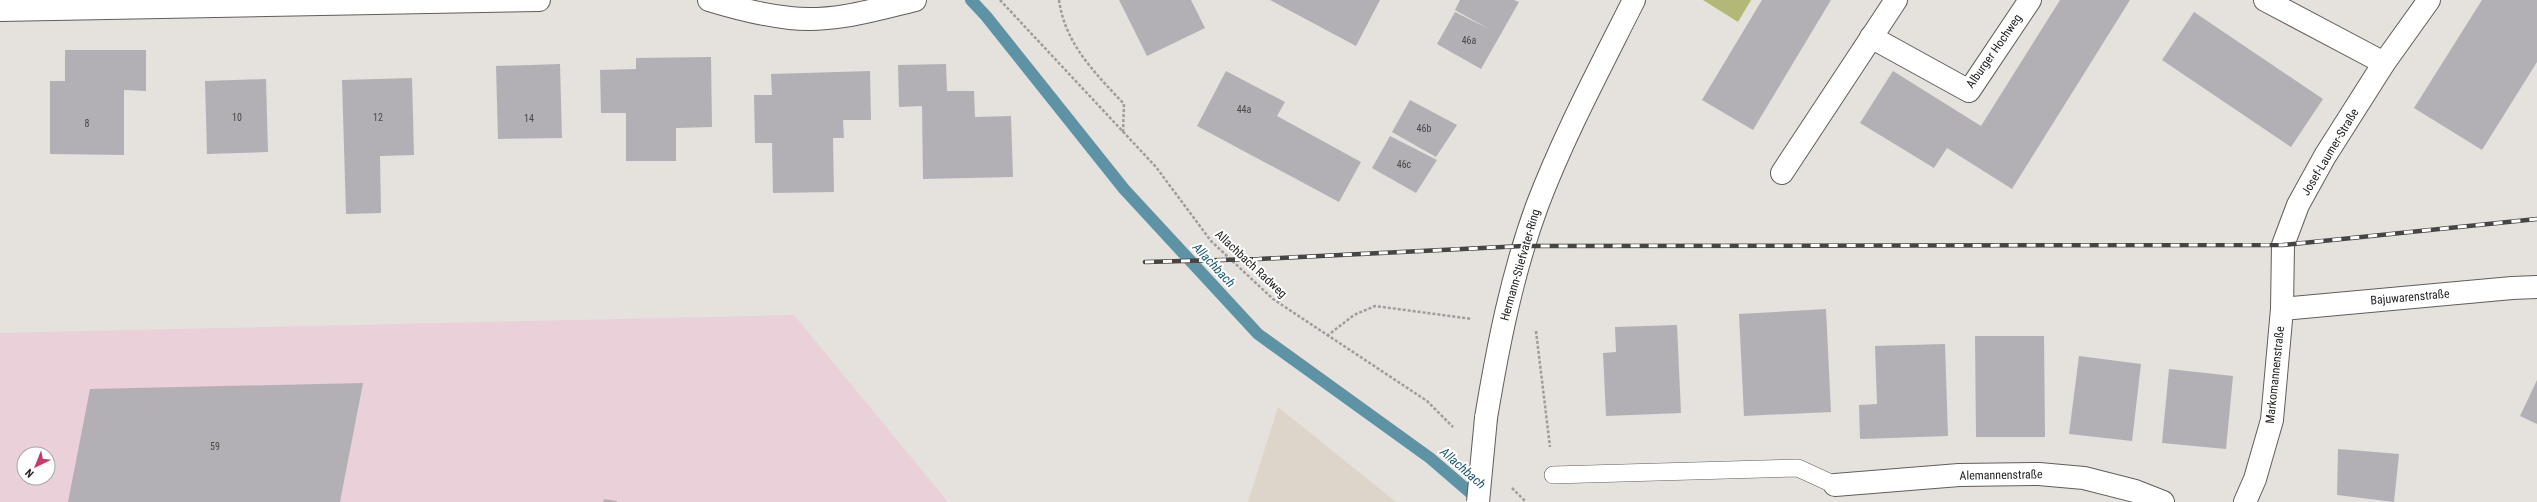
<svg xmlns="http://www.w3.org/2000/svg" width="2537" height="502" font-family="'Roboto Condensed',sans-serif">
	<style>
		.commercial { fill: #ead0d9; fill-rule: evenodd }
		.built { fill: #ddd5ca }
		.forest { fill: #b3b878 }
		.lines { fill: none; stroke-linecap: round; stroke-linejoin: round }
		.stream { stroke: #5d93a5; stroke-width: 12 }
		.building { fill: #b2b0b5 }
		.service-casing { stroke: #615e5a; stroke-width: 18 }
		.minor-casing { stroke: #615e5a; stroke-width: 24 }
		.tertiary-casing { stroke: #615e5a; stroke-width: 24 }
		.path { stroke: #9f9c99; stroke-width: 2.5; stroke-dasharray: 3 2; stroke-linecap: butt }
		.service { stroke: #fff; stroke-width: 17 }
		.minor { stroke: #fff; stroke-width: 22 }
		.tertiary { stroke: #fff; stroke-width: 22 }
		.rail-casing { stroke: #474543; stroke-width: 4.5 }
		.rail { stroke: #fff; stroke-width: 3; stroke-dasharray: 9; stroke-linecap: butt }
		.tertiary-bridge-casing { stroke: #615e5a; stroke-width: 24; stroke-linecap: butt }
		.tertiary-bridge { stroke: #fff; stroke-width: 22 }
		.labels { text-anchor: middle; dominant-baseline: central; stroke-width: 4; stroke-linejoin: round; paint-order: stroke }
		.number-label { font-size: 10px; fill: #484747 }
		.street-label { font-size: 12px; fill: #252422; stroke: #fff }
		.water-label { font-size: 13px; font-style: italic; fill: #1e5b6f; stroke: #fff }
	</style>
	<rect width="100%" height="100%" fill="#e5e1dd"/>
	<path class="commercial" d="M794 315 948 502H0V333ZM24 454H48V478H24Z"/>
	<polygon class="built" points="1278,407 1396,502 1248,502"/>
	<polygon class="forest" points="1703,0 1751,0 1738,22"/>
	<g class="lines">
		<polyline class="stream" points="971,0 986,16 1124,189 1258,334 1430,458 1480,501"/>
	</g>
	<g class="building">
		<polygon points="1119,0 1191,0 1205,28 1147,56"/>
		<polygon points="1270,0 1380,0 1356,46"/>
		<polygon points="1460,0 1514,0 1519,2 1481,69 1437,44 1455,12 1489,29 1455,10"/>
		<polygon points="1762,0 1831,0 1753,130 1702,100"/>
		<polygon points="2060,0 2130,0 2012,189 1947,148 1934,168 1860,123 1893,71 1981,126"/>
		<polygon points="2482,0 2537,0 2537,62 2482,150 2414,108"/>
		<polygon points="2194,12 2323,99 2291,147 2162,60"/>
		<polygon points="65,50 146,50 146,91 124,90 124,155 50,154 50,81 65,81"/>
		<polygon points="711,57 712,127 676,128 676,161 626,161 626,113 601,113 600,70 636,69 636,58"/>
		<polygon points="560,64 562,138 498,139 496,66"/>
		<polygon points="946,64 947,91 974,91 975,117 1011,116 1013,177 923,179 922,106 899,107 898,65"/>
		<polygon points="870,71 871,120 843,120 844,138 833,138 834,192 773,193 772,143 755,143 754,95 772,95 771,74"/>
		<polygon points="1226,71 1285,102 1277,116 1361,162 1339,202 1197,126"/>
		<polygon points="412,78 414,155 380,156 381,213 346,214 342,80"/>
		<polygon points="266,79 268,152 207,154 205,81"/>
		<polygon points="1410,100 1457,125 1436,157 1392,132"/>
		<polygon points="1390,136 1437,160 1416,193 1372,168"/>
		<polygon points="1826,309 1831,412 1744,416 1739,314"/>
		<polygon points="1677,325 1681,413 1606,416 1603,353 1616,352 1615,327"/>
		<polygon points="1975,336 2044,336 2045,437 1976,437"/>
		<polygon points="1945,344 1948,436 1860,439 1859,405 1877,404 1875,346"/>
		<polygon points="2079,356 2141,364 2132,441 2069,434"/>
		<polygon points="2169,369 2233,376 2226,449 2162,443"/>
		<polygon points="2537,380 2537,424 2520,416"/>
		<polygon points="363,383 340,502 68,502 90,389"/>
		<polygon points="2338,449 2399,454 2394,502 2337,495"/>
		<polygon points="604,499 617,501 617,502 603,502"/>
	</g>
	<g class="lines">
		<defs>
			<polyline id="service" points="1553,475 1798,468 1835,485"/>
			<g id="minor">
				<path d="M709 0C735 8 762 15 790 18 831 23 875 10 915 0"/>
				<polyline points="2265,0 2384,63"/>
				<polyline points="0,10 539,0"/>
				<polyline points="1871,37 1969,91 2030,0"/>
				<polyline points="1782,173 1896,0"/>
				<polyline points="2282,309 2512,288 2537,287"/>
				<polyline points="1835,485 1959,475 2039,474 2084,478 2135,491 2163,502"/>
				<polyline points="2245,502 2255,479 2272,420 2282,309 2283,245 2298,205 2325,156 2384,63 2429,0"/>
			</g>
			<path id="tertiary" d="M1486 418C1498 346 1512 274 1537 206 1564 135 1600 68 1634 0"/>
		</defs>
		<use href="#service" class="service-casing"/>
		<use href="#minor" class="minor-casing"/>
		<use href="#tertiary" class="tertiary-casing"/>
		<g class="path">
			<polyline points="1000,0 1156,167 1211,241 1273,299 1427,401 1453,427"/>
			<path d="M1059 0C1065 44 1095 73 1124 104L1123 133"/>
			<polyline points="1536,331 1550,447"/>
			<polyline points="1327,336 1354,315 1375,306 1472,319"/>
			<polyline points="1512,488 1526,502"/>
		</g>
		<use href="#service" class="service"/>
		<use href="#minor" class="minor"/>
		<use href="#tertiary" class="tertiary"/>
		<defs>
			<polyline id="rail" points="1145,262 1259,259 1523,246 2283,245 2537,219"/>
		</defs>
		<use href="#rail" class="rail-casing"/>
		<use href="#rail" class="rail"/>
		<defs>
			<polyline id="tertiary-bridge" points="1478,502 1486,418"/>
		</defs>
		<use href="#tertiary-bridge" class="tertiary-bridge-casing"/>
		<use href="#tertiary-bridge" class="tertiary-bridge"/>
	</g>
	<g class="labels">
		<g class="number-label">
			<text x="1469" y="40">46a</text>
			<text x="1244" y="109">44a</text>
			<text x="237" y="117">10</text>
			<text x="378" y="117">12</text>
			<text x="529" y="118">14</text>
			<text x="87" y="123">8</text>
			<text x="1424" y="128">46b</text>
			<text x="1404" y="164">46c</text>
			<text x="215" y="446">59</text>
		</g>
		<g class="street-label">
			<text transform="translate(1994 51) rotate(-55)">Alburger Hochweg</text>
			<text transform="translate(2330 152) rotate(-59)">Josef-Laumer-Straße</text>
			<text transform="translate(1251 264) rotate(43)">Allachbach Radweg</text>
			<text transform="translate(1520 265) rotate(-74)">Hermann-Stiefvater-Ring</text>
			<text transform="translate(2410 297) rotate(-5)">Bajuwarenstraße</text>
			<text transform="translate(2275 375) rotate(-84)">Markomannenstraße</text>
			<text transform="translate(2001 475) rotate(-1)">Alemannenstraße</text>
		</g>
		<g class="water-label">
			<text transform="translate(1214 265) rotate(47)">Allachbach</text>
			<text transform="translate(1463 468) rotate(41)">Allachbach</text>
		</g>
	</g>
	<g transform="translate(36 466) rotate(223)"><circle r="19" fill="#ffffff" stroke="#a8a7a7"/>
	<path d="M0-3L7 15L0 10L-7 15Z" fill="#c5396c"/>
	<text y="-6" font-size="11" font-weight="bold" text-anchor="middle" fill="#252422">N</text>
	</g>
</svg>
